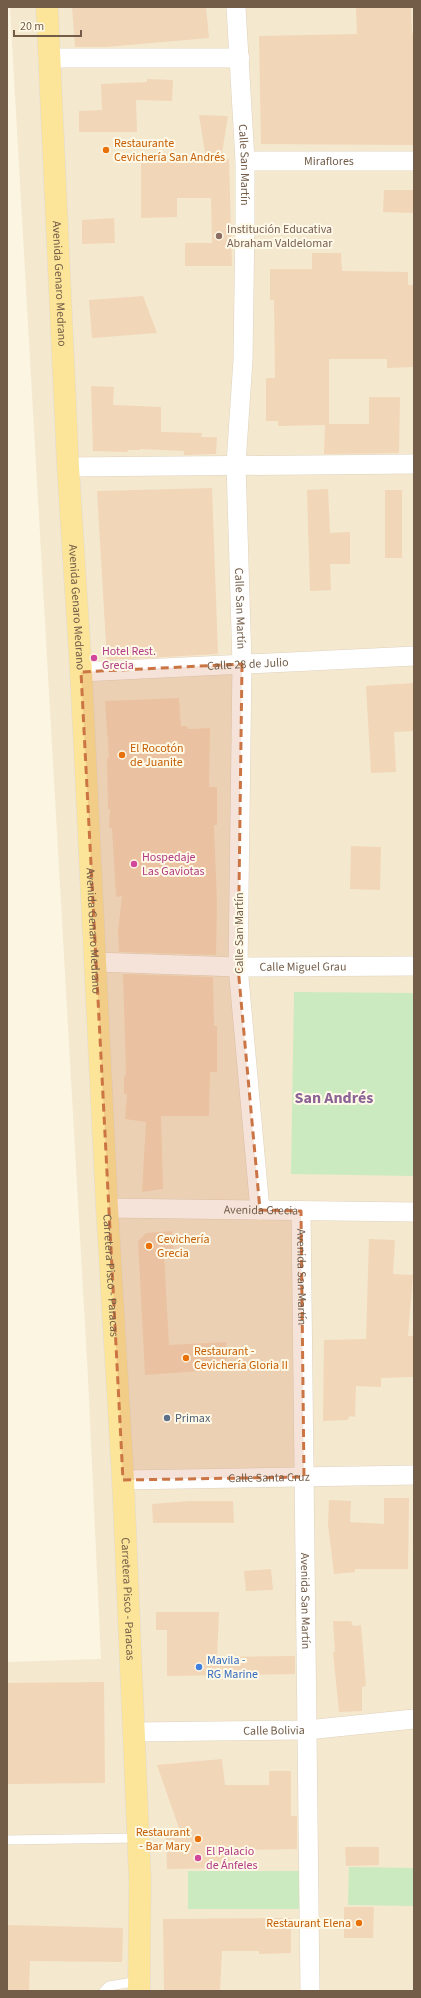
<svg xmlns="http://www.w3.org/2000/svg" width="421" height="1998" font-family="'Source Sans 3',sans-serif">
	<style>
		.residential { fill: #f4e8cf }
		.green { fill: #cbeabf }
		.building { fill: #f2d6b8 }
		.lines { fill: none; stroke-linecap: round; stroke-linejoin: round }
		.service-casing { stroke: #e0d2bd; stroke-width: 10 }
		.minor-casing { stroke: #e0d2bd; stroke-width: 20 }
		.primary-casing { stroke: #e0dbd7; stroke-width: 23 }
		.service { stroke: #fff; stroke-width: 9 }
		.minor { stroke: #fff; stroke-width: 19 }
		.primary { stroke: #fce498; stroke-width: 22 }
		.marked { fill: #cb7545; fill-opacity: 0.2; stroke: #cb7545; stroke-width: 3; stroke-dasharray: 8 5; stroke-linejoin: round }
		.food-dot { fill: #e8710a; stroke: #fff9e7; stroke-width: 1.5 }
		.education-dot { fill: #8d6e63; stroke: #fff9e7; stroke-width: 1.5 }
		.hotel-dot { fill: #d1479c; stroke: #fff9e7; stroke-width: 1.5 }
		.service-dot { fill: #5c6f8a; stroke: #fff9e7; stroke-width: 1.5 }
		.shop-dot { fill: #3f7fe0; stroke: #fff9e7; stroke-width: 1.5 }
		.labels { text-anchor: middle; dominant-baseline: central; stroke-width: 4; stroke-linejoin: round; paint-order: stroke }
		.food-label { font-size: 12px; fill: #c56008; stroke: #fff9e7; text-anchor: start }
		.street-label { font-size: 12px; fill: #735d48; stroke: #fff9e7 }
		.education-label { font-size: 12px; fill: #785e54; stroke: #fff9e7; text-anchor: start }
		.hotel-label { font-size: 12px; fill: #b23c85; stroke: #fff9e7; text-anchor: start }
		.service-label { font-size: 12px; fill: #4e5e75; stroke: #fff9e7; text-anchor: start }
		.shop-label { font-size: 12px; fill: #366cbe; stroke: #fff9e7; text-anchor: start }
		.district-label { font-size: 16px; font-weight: bold; fill: #8c6397; stroke: #fff9e7 }
	</style>
	<rect width="100%" height="100%" fill="#fcf5e1"/>
	<polygon class="residential" points="10,7 414,7 414,1991 7,1991 7,1662 101,1659 88,1377"/>
	<g class="green">
		<polygon points="294,992 414,993 414,1176 291,1174"/>
		<polygon points="349,1867 414,1868 414,1906 348,1905"/>
		<rect x="188" y="1871" width="112" height="38"/>
	</g>
	<g class="building">
		<polygon points="72,7 206,7 209,38 106,47 75,47"/>
		<polygon points="356,7 411,7 412,33 414,33 414,145 261,144 259,36 357,34"/>
		<polygon points="147,79 173,80 172,101 136,100 137,132 79,132 79,111 102,110 101,84 147,82"/>
		<polygon points="199,115 228,116 221,159 229,159 232,266 185,266 185,243 212,243 211,198 177,198 177,217 141,218 141,160 206,159"/>
		<polygon points="384,190 414,190 414,213 383,212"/>
		<polygon points="114,218 115,243 82,244 82,220"/>
		<polygon points="312,253 341,253 342,271 408,272 408,285 414,285 414,367 387,368 387,359 329,359 329,424 369,424 369,397 400,397 399,453 324,454 325,425 278,426 278,421 266,421 266,378 275,378 274,300 270,300 270,269 312,269"/>
		<polygon points="143,296 157,333 92,338 89,300"/>
		<polygon points="91,386 114,387 113,405 161,407 161,432 202,433 201,437 217,437 216,454 184,455 184,451 140,449 140,450 127,450 128,452 93,451"/>
		<polygon points="212,488 218,654 107,660 97,491"/>
		<polygon points="328,489 330,533 350,532 350,564 330,564 331,590 310,591 307,490"/>
		<rect x="385" y="490" width="17" height="68"/>
		<polygon points="414,683 414,731 394,732 396,772 371,773 366,686"/>
		<polygon points="179,698 181,726 187,726 188,729 210,728 209,787 217,787 217,825 214,825 217,902 216,955 119,952 118,931 122,896 116,897 112,828 109,828 110,809 108,809 107,758 109,758 105,701"/>
		<polygon points="351,846 381,847 380,890 350,889"/>
		<polygon points="123,974 213,977 214,1026 217,1026 217,1072 210,1072 209,1116 161,1116 163,1189 142,1192 146,1122 125,1119 127,1094 124,1094 124,1077 126,1074"/>
		<polygon points="172,1231 174,1253 164,1253 169,1345 226,1342 227,1369 145,1375 138,1241 146,1233"/>
		<polygon points="369,1239 395,1240 393,1274 413,1275 408,1336 414,1336 414,1377 381,1378 381,1387 356,1386 355,1417 350,1416 347,1420 323,1421 324,1340 366,1339"/>
		<polygon points="384,1498 409,1498 408,1569 355,1569 355,1572 334,1574 328,1524 329,1500 351,1501 350,1522 384,1524"/>
		<polygon points="190,1501 233,1501 234,1523 153,1523 152,1504"/>
		<polygon points="271,1569 273,1590 246,1591 244,1571"/>
		<polygon points="156,1612 219,1612 217,1657 295,1656 295,1674 167,1676 167,1630 156,1630"/>
		<polygon points="333,1621 351,1621 353,1626 361,1625 366,1686 362,1687 362,1711 339,1712 333,1652 335,1652"/>
		<polygon points="104,1682 105,1783 7,1784 7,1683"/>
		<polygon points="222,1759 225,1785 269,1785 269,1771 291,1771 291,1816 297,1816 297,1849 229,1850 230,1868 167,1869 166,1831 180,1831 157,1765"/>
		<polygon points="345,1847 379,1847 379,1865 346,1866"/>
		<polygon points="344,1907 374,1907 373,1938 344,1938"/>
		<polygon points="291,1918 291,1953 259,1954 259,1951 222,1951 220,1991 164,1991 163,1919"/>
		<polygon points="7,1925 123,1928 122,1962 30,1961 29,1991 7,1991"/>
	</g>
	<g class="lines">
		<defs>
			<g id="service">
				<polyline points="7,1840 138,1838"/>
				<polyline points="104,1991 109,1986 139,1981"/>
			</g>
			<g id="minor">
				<path id="s1" d="M236 7 245 161V220L243 360 236 464 242 664 238 967 260 1210"/>
				<polyline points="48,58 240,58"/>
				<path id="s2" d="M245 161H414"/>
				<polyline points="68,467 414,464"/>
				<path id="s3" d="M81 672 414 656"/>
				<path id="s4" d="M96 962 238 967 414 966"/>
				<path id="s5" d="M107 1208 414 1212"/>
				<path id="s6" d="M301 1211 310 1991"/>
				<path id="s7" d="M123 1480 414 1475"/>
				<path id="s8" d="M133 1732 307 1730 414 1719"/>
			</g>
			<g id="primary">
				<path id="s9" d="M47 7 68 467 81 672 107 1208 123 1480 140 1880 139 1991"/>
			</g>
		</defs>
		<use href="#service" class="service-casing"/>
		<use href="#minor" class="minor-casing"/>
		<use href="#primary" class="primary-casing"/>
		<use href="#service" class="service"/>
		<use href="#minor" class="minor"/>
		<use href="#primary" class="primary"/>
	</g>
	<path class="marked" d="M242 664 238 967 260 1210 301 1211 304 1477 123 1480 81 672Z"/>
	<g class="food-dot">
		<circle cx="106" cy="150" r="4"/>
		<circle cx="122" cy="755" r="4"/>
		<circle cx="149" cy="1246" r="4"/>
		<circle cx="186" cy="1358" r="4"/>
		<circle cx="198" cy="1839" r="4"/>
		<circle cx="359" cy="1923" r="4"/>
	</g>
	<circle class="education-dot" cx="219" cy="236" r="4"/>
	<g class="hotel-dot">
		<circle cx="94" cy="658" r="4"/>
		<circle cx="134" cy="864" r="4"/>
		<circle cx="198" cy="1858" r="4"/>
	</g>
	<circle class="service-dot" cx="167" cy="1418" r="4"/>
	<circle class="shop-dot" cx="199" cy="1667" r="4"/>
	<g class="labels">
		<g class="food-label">
			<text x="114" y="143">Restaurante<tspan x="114" dy="14">Cevichería San Andrés</tspan></text>
			<text x="130" y="748">El Rocotón<tspan x="130" dy="14">de Juanite</tspan></text>
			<text x="157" y="1239">Cevichería<tspan x="157" dy="14">Grecia</tspan></text>
			<text x="194" y="1351">Restaurant -<tspan x="194" dy="14">Cevichería Gloria II</tspan></text>
			<text x="190" y="1832" text-anchor="end">Restaurant<tspan x="190" dy="14">- Bar Mary</tspan></text>
			<text x="351" y="1923" text-anchor="end">Restaurant Elena</text>
		</g>
		<g class="street-label">
			<text stroke="none"><textPath href="#s2" startOffset="84">Miraflores</textPath></text>
			<text stroke="none"><textPath href="#s1" startOffset="158">Calle San Martín</textPath></text>
			<text stroke="none"><textPath href="#s9" startOffset="277">Avenida Genaro Medrano</textPath></text>
			<text stroke="none"><textPath href="#s9" startOffset="601">Avenida Genaro Medrano</textPath></text>
			<text stroke="none"><textPath href="#s1" startOffset="602">Calle San Martín</textPath></text>
			<text stroke="none"><textPath href="#s3" startOffset="167">Calle 28 de Julio</textPath></text>
			<text stroke="none"><textPath href="#s9" startOffset="925">Avenida Genaro Medrano</textPath></text>
			<text transform="translate(239 933) rotate(-90)">Calle San Martín</text>
			<text stroke="none"><textPath href="#s4" startOffset="207">Calle Miguel Grau</textPath></text>
			<text stroke="none"><textPath href="#s5" startOffset="154">Avenida Grecia</textPath></text>
			<text stroke="none"><textPath href="#s9" startOffset="1270">Carretera Pisco - Paracas</textPath></text>
			<text stroke="none"><textPath href="#s6" startOffset="66">Avenida San Martín</textPath></text>
			<text stroke="none"><textPath href="#s7" startOffset="146">Calle Santa Cruz</textPath></text>
			<text stroke="none"><textPath href="#s9" startOffset="1594">Carretera Pisco - Paracas</textPath></text>
			<text stroke="none"><textPath href="#s6" startOffset="390">Avenida San Martín</textPath></text>
			<text stroke="none"><textPath href="#s8" startOffset="141">Calle Bolivia</textPath></text>
		</g>
		<g class="education-label">
			<text x="227" y="229">Institución Educativa<tspan x="227" dy="14">Abraham Valdelomar</tspan></text>
		</g>
		<g class="hotel-label">
			<text x="102" y="651">Hotel Rest.<tspan x="102" dy="14">Grecia</tspan></text>
			<text x="142" y="857">Hospedaje<tspan x="142" dy="14">Las Gaviotas</tspan></text>
			<text x="206" y="1851">El Palacio<tspan x="206" dy="14">de Ánfeles</tspan></text>
		</g>
		<g class="service-label">
			<text x="175" y="1418">Primax</text>
		</g>
		<g class="shop-label">
			<text x="207" y="1660">Mavila -<tspan x="207" dy="14">RG Marine</tspan></text>
		</g>
		<g class="district-label">
			<text x="334" y="1098">San Andrés</text>
		</g>
	</g>
	<rect width="421" height="1998" fill="none" stroke="#735d48" stroke-width="16"/>
	<path d="M14 30v6h67v-6" fill="none" stroke="#735d48" stroke-width="2"/>
	<text x="20" y="30" font-size="12" fill="#735d48" stroke="#fff9e7" stroke-width="3" paint-order="stroke">20 m</text>
</svg>
